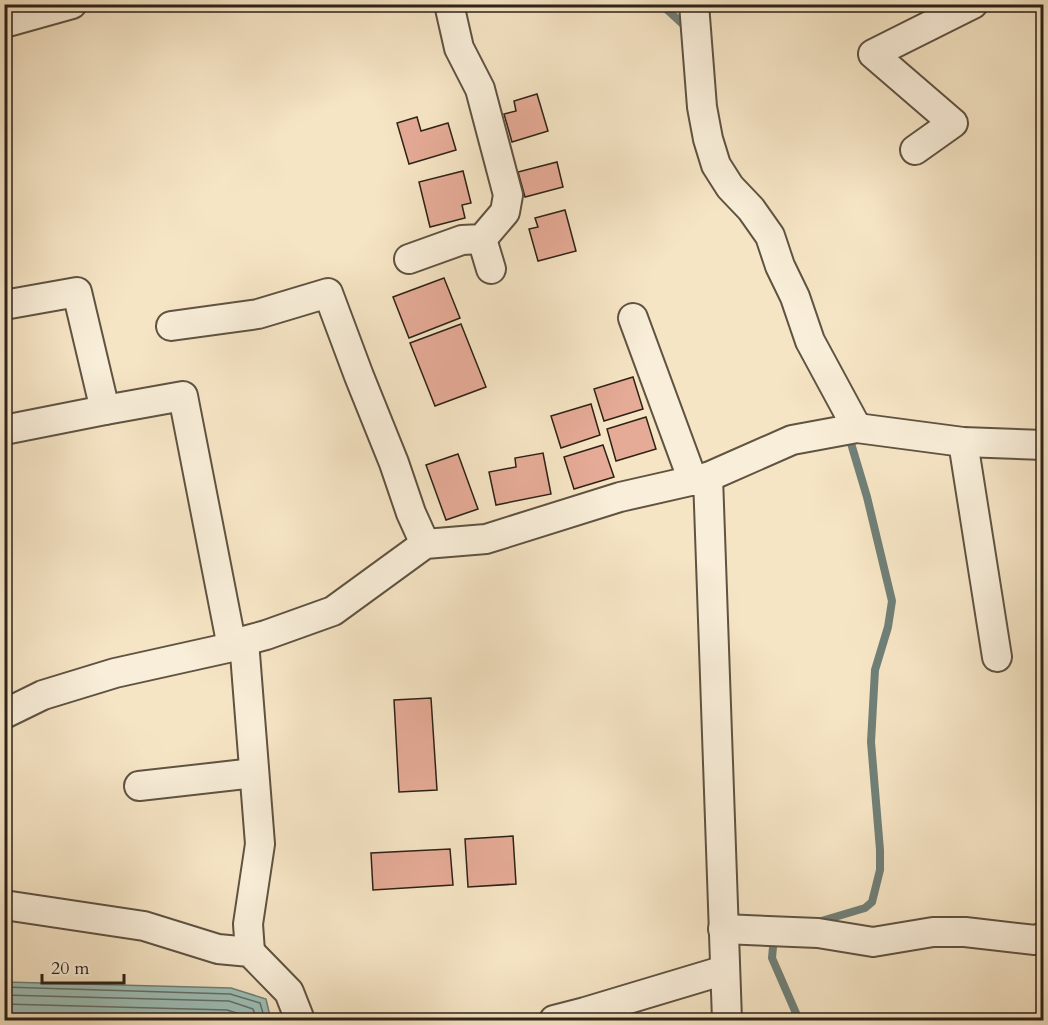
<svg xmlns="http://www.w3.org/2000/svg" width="1048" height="1025" font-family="Cardo,serif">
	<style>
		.water { fill: #9dbfb8; stroke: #708078; stroke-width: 1.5 }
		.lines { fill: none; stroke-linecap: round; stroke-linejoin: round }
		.shore { stroke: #657068; stroke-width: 1.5 }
		.stream { stroke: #708078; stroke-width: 8 }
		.building { fill: #e6ab97; stroke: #2d2217; stroke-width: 1.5 }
		.street-casing { stroke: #5f5342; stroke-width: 32 }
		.street { stroke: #f9eed9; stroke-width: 28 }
	</style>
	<rect width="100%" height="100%" fill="#f6e5c5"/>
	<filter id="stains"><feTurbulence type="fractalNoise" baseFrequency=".00333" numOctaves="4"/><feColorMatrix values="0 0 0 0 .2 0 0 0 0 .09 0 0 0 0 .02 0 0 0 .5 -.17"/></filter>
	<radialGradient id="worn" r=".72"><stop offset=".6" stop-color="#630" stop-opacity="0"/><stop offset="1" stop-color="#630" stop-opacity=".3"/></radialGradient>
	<polygon class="water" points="5,982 231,988 266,999 271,1020 5,1020"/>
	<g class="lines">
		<g class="shore">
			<polyline points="4,987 230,994 260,1003 265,1020"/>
			<polyline points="4,995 229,1001 253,1009 257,1020"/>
			<polyline points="4,1004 227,1010 246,1016 248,1020"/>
		</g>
		<g class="stream">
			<polyline points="661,4 686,27 686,29"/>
			<polyline points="818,922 865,908 872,902 880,870 880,850 871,742 875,670 888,627 892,601 867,497 850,440"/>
			<polyline points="773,947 772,958 799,1020"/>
		</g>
	</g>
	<g class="building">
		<polygon points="537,94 548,131 512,142 504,114 516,111 514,101"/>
		<polygon points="417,117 421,131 448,123 456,150 409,164 397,123"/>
		<polygon points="557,162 563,187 525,197 518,172"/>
		<polygon points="463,171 471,203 462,205 465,218 430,227 419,182"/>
		<polygon points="565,210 576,251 538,261 529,229 538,227 535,218"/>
		<polygon points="444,278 460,318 409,338 393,297"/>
		<polygon points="461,324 486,387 435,406 410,343"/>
		<polygon points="633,377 643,409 604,421 594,389"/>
		<polygon points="591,404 600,435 561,448 551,416"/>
		<polygon points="646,417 656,449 616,461 607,429"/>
		<polygon points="603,445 614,477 574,489 564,457"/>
		<polygon points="543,453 551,494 496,505 489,472 516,467 515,458"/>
		<polygon points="458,454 478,509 446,520 426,465"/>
		<polygon points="431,698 437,790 399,792 394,700"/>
		<polygon points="513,836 516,884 468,887 465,839"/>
		<polygon points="450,849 453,885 373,890 371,853"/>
	</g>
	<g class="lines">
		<defs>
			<g id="street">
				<polyline points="694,4 702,107 708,139 716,165 730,187 751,209 770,236 780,266 795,297 810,341 857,428"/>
				<polyline points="4,23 72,4"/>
				<polyline points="915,150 953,123 873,54 973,4"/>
				<polyline points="482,239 491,269"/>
				<polyline points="409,259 462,240 482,239 505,212 508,195 480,89 459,48 449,4"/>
				<polyline points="4,305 77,292 105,410"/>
				<polyline points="633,318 693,481"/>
				<polyline points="171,326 258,314 328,293 359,376 394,463 411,513 425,544"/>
				<polyline points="4,430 105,410 183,396 232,647"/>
				<polyline points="963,442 997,657"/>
				<polyline points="708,477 727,1020"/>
				<polyline points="244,641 260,844 248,924 250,952"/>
				<polyline points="4,714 43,695 115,673 232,647 244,641 266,635 333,611 425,544 486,539 620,497 708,477 792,440 857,428 963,442 1044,445"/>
				<polyline points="139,786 254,773"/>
				<polyline points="4,905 144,926 218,949 250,952 289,992 300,1020"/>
				<polyline points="723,929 818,933 873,942 933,932 965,932 1035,940 1044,937"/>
				<polyline points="554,1020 585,1012 725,970"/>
			</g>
		</defs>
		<use href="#street" class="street-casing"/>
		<use href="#street" class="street"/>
	</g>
	<rect width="1048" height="1025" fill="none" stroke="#f6e5c5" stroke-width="24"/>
	<rect x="6" y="6" width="1036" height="1013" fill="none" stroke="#2d2217" stroke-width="3"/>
	<rect x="12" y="12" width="1024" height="1001" fill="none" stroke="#2d2217" stroke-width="1.5"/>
	<path d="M42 974v9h82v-9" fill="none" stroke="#2d2217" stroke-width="3"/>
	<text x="51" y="974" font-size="18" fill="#2d2217" stroke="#f9eed9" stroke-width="4.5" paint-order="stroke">20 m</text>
	<rect width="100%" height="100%" filter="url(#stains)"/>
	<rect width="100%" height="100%" fill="url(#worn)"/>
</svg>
